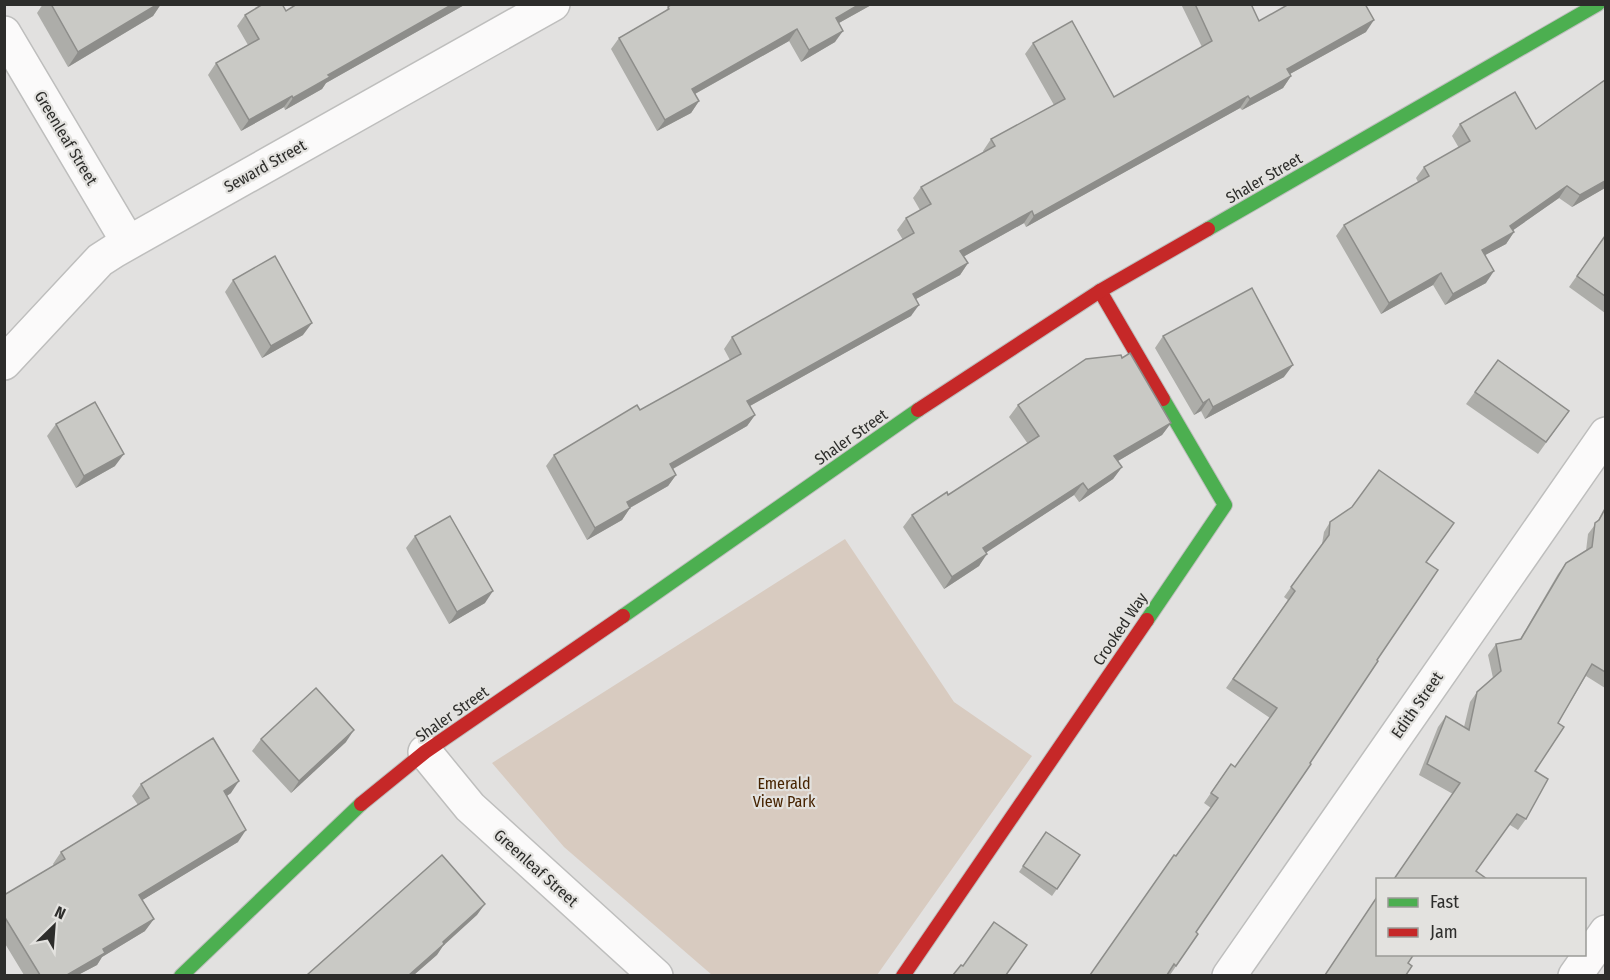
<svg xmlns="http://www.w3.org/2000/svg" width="1610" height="980" font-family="'Fira Sans Condensed',sans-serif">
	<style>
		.green { fill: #d8cbc0 }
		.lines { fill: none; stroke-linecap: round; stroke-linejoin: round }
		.street-casing { stroke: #bebebd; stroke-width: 36 }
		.fast-casing { stroke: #bebebd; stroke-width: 16 }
		.jam-casing { stroke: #bebebd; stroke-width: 16 }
		.street { stroke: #fbfafa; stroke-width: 33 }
		.fast { stroke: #4caf50; stroke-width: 14 }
		.jam { stroke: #c62828; stroke-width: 14 }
		.wall { fill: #adada9 }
		.shaded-wall { fill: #8d8d8a }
		.building { fill: #c9c9c5; stroke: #8d8d8a; stroke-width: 1.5 }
		.labels { text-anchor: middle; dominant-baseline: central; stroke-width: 4.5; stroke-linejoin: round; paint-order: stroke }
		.street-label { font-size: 16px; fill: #2d2d2b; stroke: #e3e2df }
		.park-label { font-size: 16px; fill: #462300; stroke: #e3e2df }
	</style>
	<rect width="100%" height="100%" fill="#e2e1e0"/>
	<polygon class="green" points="845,539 954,702 1032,756 877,975 712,975 564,847 492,763"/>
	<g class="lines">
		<defs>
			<g id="street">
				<polyline points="4,33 128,242"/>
				<polyline points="4,363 100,260 114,251 553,4"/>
				<polyline points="425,752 470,807 656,976"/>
				<polyline points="1229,976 1606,434"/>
				<polyline points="1575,976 1606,932"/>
			</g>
			<g id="fast">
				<polyline points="1208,229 1598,4"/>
				<polyline points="623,616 918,410"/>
				<polyline points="1147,620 1225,505 1163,399"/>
				<polyline points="181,976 361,804"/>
			</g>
			<g id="jam">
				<polyline points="1100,291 1163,399"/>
				<polyline points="918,410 1100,291 1208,229"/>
				<polyline points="361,804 425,752 623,616"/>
				<polyline points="903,976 1147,620"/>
			</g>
		</defs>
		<use href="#street" class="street-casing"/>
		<use href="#fast" class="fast-casing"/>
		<use href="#jam" class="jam-casing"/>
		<use href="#street" class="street"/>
		<use href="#fast" class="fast"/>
		<use href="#jam" class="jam"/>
	</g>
	<g class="wall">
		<polygon points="43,4 161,4 153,16 68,67 37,13"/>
		<polygon points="297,4 466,4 326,83 322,89 285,110 284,107 241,131 208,75 216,63 248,45 237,26 245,15 286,11"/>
		<polygon points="672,4 873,4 839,23 835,42 801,62 789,41 695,94 699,101 691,113 657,131 611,49 619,38 666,11 668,7"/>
		<polygon points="1181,4 1251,4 1259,21 1366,32 1290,74 1291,76 1283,88 1242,110 1240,108 1026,227 1024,223 963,257 968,263 960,275 916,299 911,316 750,406 755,415 747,426 673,469 676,475 668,486 630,508 622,520 587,540 546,466 554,455 640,410 730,360 724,349 732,337 903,240 897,230 906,218 920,210 913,198 921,187 984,153 983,151 991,139 1054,105 1025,54 1033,43 1114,97 1202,47"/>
		<polygon points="1460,124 1536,129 1605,188 1572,207 1559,198 1513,230 1514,232 1506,244 1485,255 1486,283 1445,305 1433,285 1381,314 1336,236 1344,225 1418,182 1416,178 1424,167 1459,148 1452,136"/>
		<polygon points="1605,236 1605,313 1569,287"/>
		<polygon points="233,280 303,335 262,358 225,292"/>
		<polygon points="1163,336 1284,377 1205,419 1201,411 1194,415 1155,348"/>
		<polygon points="1498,360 1569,411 1538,454 1466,404"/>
		<polygon points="1018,405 1171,423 1162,435 1118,461 1122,467 1113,479 1079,502 1074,495 986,552 979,566 944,589 903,527 912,515 948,495 1028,444 1009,417"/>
		<polygon points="56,424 115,466 76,488 47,436"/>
		<polygon points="1605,507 1605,688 1586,676 1558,723 1535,771 1526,819 1518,830 1510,825 1394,879 1453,794 1419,775 1438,727 1446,716 1464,727 1470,702 1477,692 1493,678 1488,655 1496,644 1520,639 1558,574 1566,563 1586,551 1588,534 1597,522"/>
		<polygon points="1330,522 1426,562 1377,660 1196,932 1198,934 1170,975 1167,974 1176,856 1211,808 1204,803 1224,774 1235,767 1270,718 1226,688 1288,600 1284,597 1322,544 1324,532"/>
		<polygon points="415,536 485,603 449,624 406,548"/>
		<polygon points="261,739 346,742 291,793 252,751"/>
		<polygon points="141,784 231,793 227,796 238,842 142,900 145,931 102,957 97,965 78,975 24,975 4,942 4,895 54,866 53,864 61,852 138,805 132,796"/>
		<polygon points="1046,832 1080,855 1052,896 1019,872"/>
	</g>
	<g class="shaded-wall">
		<polygon points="158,4 161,4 153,16 68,67 78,52"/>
		<polygon points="453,4 466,4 326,83 322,89 285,110 293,98 328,75"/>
		<polygon points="860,4 873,4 828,29 836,18"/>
		<polygon points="1374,20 1366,32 1279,80 1287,69"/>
		<polygon points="797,29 789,41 684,100 692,89"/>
		<polygon points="843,31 835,42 801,62 809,50"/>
		<polygon points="1291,76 1283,88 1242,110 1250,99"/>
		<polygon points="292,96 284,107 241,131 249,120"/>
		<polygon points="1248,96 1240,108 1026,227 1034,216"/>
		<polygon points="699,101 691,113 657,131 665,120"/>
		<polygon points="1605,181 1605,188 1572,207 1580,195"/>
		<polygon points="1567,186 1559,198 1502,238 1510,226"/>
		<polygon points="1032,211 1024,223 952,263 960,251"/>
		<polygon points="1514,232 1506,244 1474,261 1482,250"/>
		<polygon points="968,263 960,275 905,305 913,294"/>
		<polygon points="1494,271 1486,283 1445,305 1453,294"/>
		<polygon points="1441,273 1433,285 1381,314 1389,303"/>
		<polygon points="919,305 911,316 739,412 747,401"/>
		<polygon points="312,323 303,335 262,358 271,346"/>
		<polygon points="1293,365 1284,377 1205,419 1213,407"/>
		<polygon points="1209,399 1201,411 1194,415 1203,403"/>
		<polygon points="755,415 747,426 662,475 670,464"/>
		<polygon points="1171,423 1162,435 1106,468 1114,456"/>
		<polygon points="124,454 115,466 76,488 84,476"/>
		<polygon points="1122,467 1113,479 1079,502 1088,490"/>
		<polygon points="676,475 668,486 619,514 627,502"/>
		<polygon points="1083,483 1074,495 975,560 983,548"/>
		<polygon points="630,508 622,520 587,540 595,528"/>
		<polygon points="987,554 979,566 944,589 952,577"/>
		<polygon points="493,591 485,603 449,624 457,612"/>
		<polygon points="354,730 346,742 291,793 299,781"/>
		<polygon points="239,781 231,793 216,803 224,791"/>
		<polygon points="246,830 238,842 131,907 139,895"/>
		<polygon points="485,904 477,915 443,946 437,955 414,975 409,975 443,942"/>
		<polygon points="154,919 145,931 102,957 97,965 78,975 67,975 103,949"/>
	</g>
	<g class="building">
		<polygon points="51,4 158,4 78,52"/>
		<polygon points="263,4 282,4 286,11 297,4 453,4 328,75 330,77 293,98 292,96 249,120 216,63 259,39 245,15"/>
		<polygon points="672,4 860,4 836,18 843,31 809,50 797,29 692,89 699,101 665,120 619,38 669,9 668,7"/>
		<polygon points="1195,4 1251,4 1259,21 1289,4 1365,4 1374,20 1287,69 1291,76 1250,99 1248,96 1034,216 1032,211 960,251 968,263 913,294 919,305 747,401 755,415 670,464 676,475 627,502 630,508 595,528 554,455 637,405 640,410 741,354 732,337 914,233 906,218 931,204 921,187 995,146 991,139 1065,99 1033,43 1072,21 1114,97 1212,41"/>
		<polygon points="1605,80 1605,181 1580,195 1567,186 1510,226 1514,232 1482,250 1494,271 1453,294 1441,273 1389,303 1344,225 1429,176 1424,167 1470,141 1460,124 1515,92 1536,129"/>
		<polygon points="1605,236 1605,296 1577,276"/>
		<polygon points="275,256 312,323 271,346 233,280"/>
		<polygon points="1252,288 1293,365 1213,407 1209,399 1203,403 1163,336"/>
		<polygon points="1130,353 1171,423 1114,456 1122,467 1088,490 1083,483 983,548 987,554 952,577 912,515 947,492 948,495 1039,436 1018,405 1086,359 1121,355 1122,358"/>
		<polygon points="1498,360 1569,411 1546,442 1475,392"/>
		<polygon points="95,402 124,454 84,476 56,424"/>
		<polygon points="1379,470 1454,523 1426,562 1438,570 1377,660 1378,661 1310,763 1311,764 1196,932 1198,934 1176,966 1174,964 1167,975 1090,975 1174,855 1176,856 1218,798 1211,793 1231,764 1235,767 1277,708 1233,679 1295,591 1291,587 1329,535 1330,522 1352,507"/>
		<polygon points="1605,509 1605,672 1592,664 1558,723 1564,727 1535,771 1548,779 1526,819 1517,814 1476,871 1487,879 1394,879 1460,783 1427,764 1446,716 1469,730 1477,692 1501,671 1496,644 1521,639 1566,563 1592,547 1595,523 1599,520"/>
		<polygon points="450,516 493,591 457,612 415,536"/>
		<polygon points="316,688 354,730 299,781 261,739"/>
		<polygon points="213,738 239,781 224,791 246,830 139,895 154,919 103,949 105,953 67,975 40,975 4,916 4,895 65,859 61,852 149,798 141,784"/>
		<polygon points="1046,832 1080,855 1057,889 1023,866"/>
		<polygon points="442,855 485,904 443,942 444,944 409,975 307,975"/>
		<polygon points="1377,897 1377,954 1414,954 1408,963 1412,966 1406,975 1325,975"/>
		<polygon points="994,922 1027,945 1006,975 953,975 961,965 963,966"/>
	</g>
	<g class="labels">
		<g class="street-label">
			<text transform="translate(66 138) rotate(59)">Greenleaf Street</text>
			<text transform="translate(265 166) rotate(-29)">Seward Street</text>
			<text transform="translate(1264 178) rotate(-30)">Shaler Street</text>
			<text transform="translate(851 437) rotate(-35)">Shaler Street</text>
			<text transform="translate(1120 629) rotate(-56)">Crooked Way</text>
			<text transform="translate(1417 705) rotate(-55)">Edith Street</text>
			<text transform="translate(452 714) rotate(-35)">Shaler Street</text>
			<text transform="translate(536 868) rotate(42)">Greenleaf Street</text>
		</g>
		<g class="park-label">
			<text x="784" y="783">Emerald<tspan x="784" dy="18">View Park</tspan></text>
		</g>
	</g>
	<rect width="1610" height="980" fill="none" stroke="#2d2d2b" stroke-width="12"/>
	<rect x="1376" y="878" width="210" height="78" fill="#e3e2df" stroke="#9a9a97" stroke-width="1.5"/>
	<rect x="1388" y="898" width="30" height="9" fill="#4caf50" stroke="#9a9a97" stroke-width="1.5"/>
	<text x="1430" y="908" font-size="18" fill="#2d2d2b">Fast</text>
	<rect x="1388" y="928" width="30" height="9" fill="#c62828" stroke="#9a9a97" stroke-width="1.5"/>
	<text x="1430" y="938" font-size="18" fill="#2d2d2b">Jam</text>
	<g transform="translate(54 926) rotate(25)" stroke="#e3e2df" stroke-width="4.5" paint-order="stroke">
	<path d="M0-4.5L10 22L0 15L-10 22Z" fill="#2d2d2b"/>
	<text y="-9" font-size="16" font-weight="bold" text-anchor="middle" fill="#2d2d2b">N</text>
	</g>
</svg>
